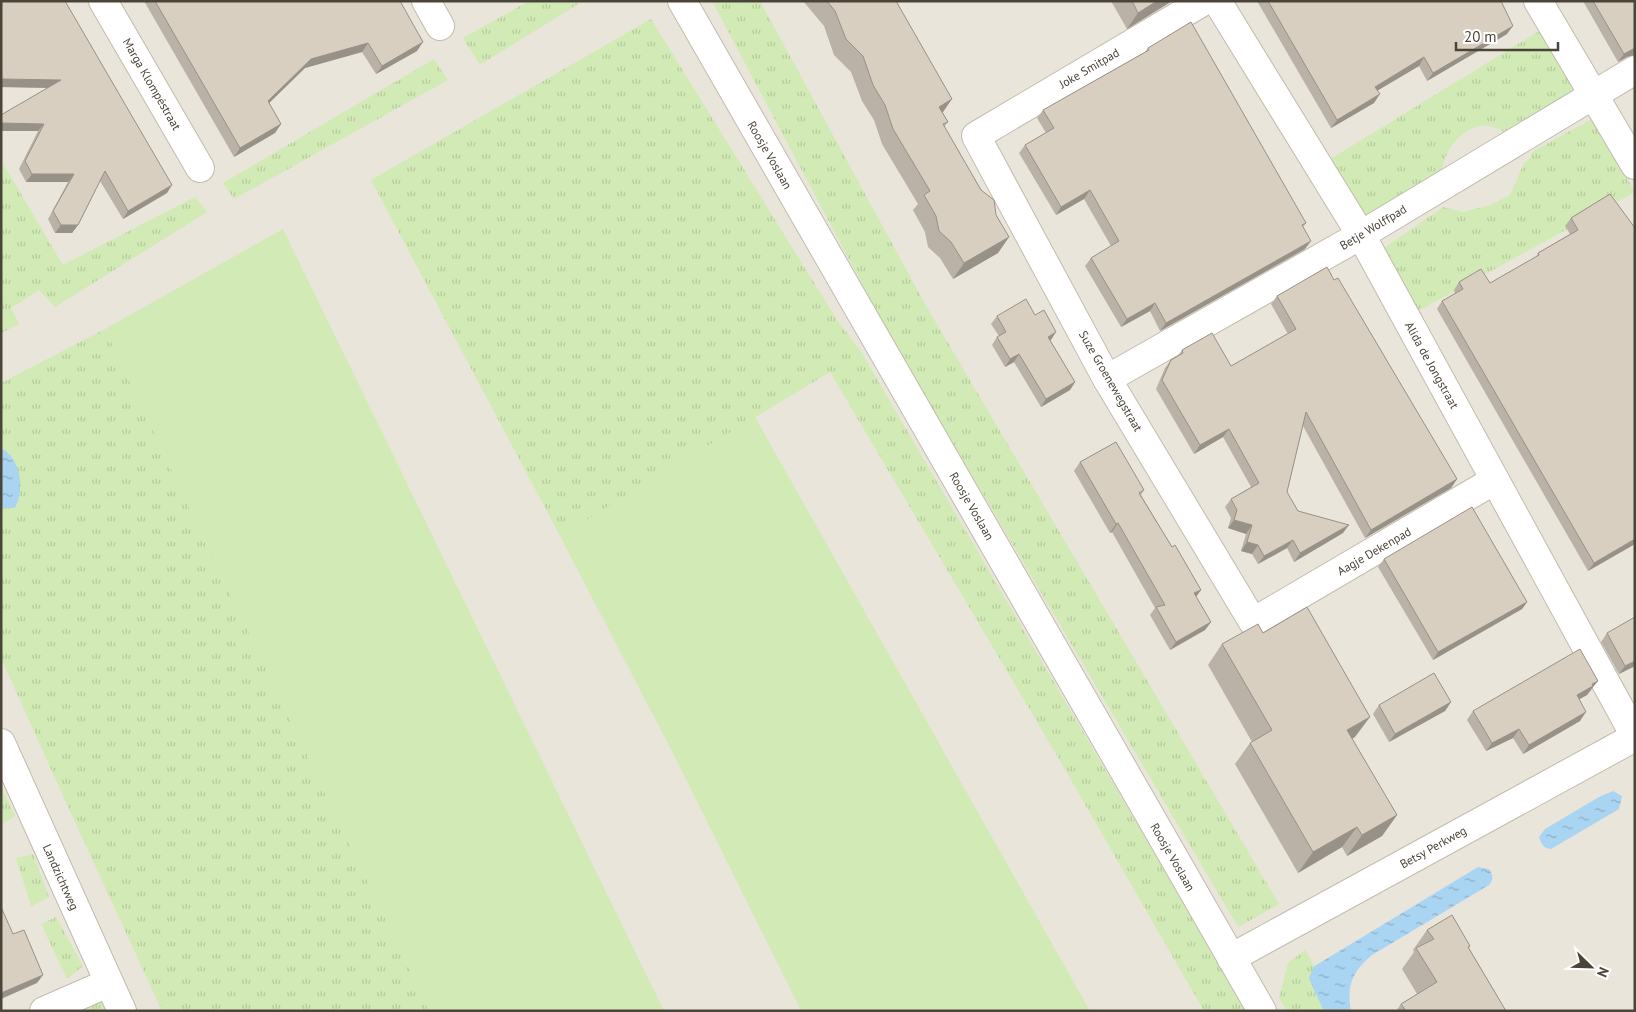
<svg xmlns="http://www.w3.org/2000/svg" width="1636" height="1012" font-family="'PT Sans',sans-serif">
	<style>
		.residential { fill: #eae5da }
		.grass { fill: url(#grass-tufts) }
		.garden { fill: #d2eab5 }
		.water { fill: url(#water-ripples) }
		.lines { fill: none; stroke-linecap: round; stroke-linejoin: round }
		.minor-casing { stroke: #c2bbae; stroke-width: 30 }
		.minor { stroke: #fff; stroke-width: 28 }
		.wall { fill: #bab2a6 }
		.shaded-wall { fill: #979187 }
		.building { fill: #d8cfc1; stroke: #979187 }
		.labels { text-anchor: middle; dominant-baseline: central; stroke-width: 4.5; stroke-linejoin: round; paint-order: stroke }
		.street-label { font-size: 12px; fill: #4b4439; stroke: #fff }
	</style>
	<defs>
		<pattern id="grass-tufts" width="24" height="20" patternUnits="userSpaceOnUse" patternTransform="scale(1.25)"><rect width="24" height="20" fill="#d2eab5"/><path d="M3 7l-1-3M5 7V3M7 7l1-3M15 17l-1-3M17 17v-4M19 17l1-3" fill="none" stroke="#b6ca9c"/></pattern>
		<pattern id="water-ripples" width="26" height="14" patternUnits="userSpaceOnUse" patternTransform="scale(1.25)"><rect width="26" height="14" fill="#a9d4f2"/><path d="M2 4q2-2 4 0t4 0M15 11q2-2 4 0t4 0" fill="none" stroke="#8caec5"/></pattern>
	</defs>
	<rect width="100%" height="100%" fill="#f6f3ec"/>
	<rect class="residential" x="1" y="1" width="1634" height="1010"/>
	<g class="grass">
		<polygon points="529,1 583,1 480,65 463,38"/>
		<polygon points="712,1 760,1 925,304 1279,904 1238,927 887,331"/>
		<polygon points="651,19 837,320 860,350 1246,1011 1204,1011 1056,754 830,372 560,536 371,180"/>
		<path d="M1539 31 1579 96 1510 135C1504 132 1496 127 1489 126 1463 122 1440 154 1442 177L1360 224 1324 163Z"/>
		<polygon points="434,59 448,80 234,199 223,183"/>
		<polygon points="1592,119 1635,192 1413,314 1377,253 1443,207 1463,212 1491,205 1510,195 1524,163 1530,158 1532,152"/>
		<polygon points="1,160 63,265 195,197 207,212 55,307 39,290 11,308 19,324 1,333"/>
		<path d="M105 329C212 557 321 783 429 1011H162L64 798 1 658V508H15C26 485 14 470 4 449L1 448V383Z"/>
		<polygon points="1,786 15,816 1,825"/>
		<polygon points="33,854 49,897 31,906 16,858"/>
		<polygon points="56,917 83,966 67,979 41,924"/>
		<polygon points="1305,950 1341,1011 1287,1011 1279,998 1288,963"/>
		<polygon points="103,999 109,1011 81,1011"/>
	</g>
	<g class="garden">
		<path d="M283 229 664 1011H429C321 783 212 557 105 329Z"/>
		<polygon points="755,417 1090,1011 801,1011 677,761 560,536"/>
	</g>
	<g class="water">
		<path d="M1 448C21 459 25 489 15 508H1Z"/>
		<path d="M1613 791 1622 796 1619 809 1551 849C1544 849 1541 844 1539 837L1545 829 1599 797Z"/>
		<path d="M1478 867 1489 869C1493 875 1494 879 1489 885L1372 955C1353 971 1346 985 1351 1011H1324L1309 979 1313 967Z"/>
	</g>
	<g class="lines">
		<defs>
			<g id="minor">
				<polyline points="103,1 200,168"/>
				<polyline points="426,1 440,26"/>
				<polyline points="682,1 1262,1011"/>
				<polyline points="1204,1 976,136 1107,379 1253,622 1495,480"/>
				<polyline points="1217,1 1361,235 1635,736"/>
				<polyline points="1538,1 1635,165"/>
				<polyline points="1107,379 1361,235 1635,70"/>
				<polyline points="1,743 122,1011"/>
				<polyline points="1231,958 1635,737"/>
				<polyline points="44,1011 108,983"/>
			</g>
		</defs>
		<use href="#minor" class="minor-casing"/>
		<use href="#minor" class="minor"/>
	</g>
	<g class="wall">
		<polygon points="1,1 167,193 123,219 100,181 78,225 72,233 55,233 48,219 68,182 26,182 19,169 38,131 1,131 1,115 48,88 1,87"/>
		<polygon points="144,1 400,1 417,51 376,74 362,52 305,68 269,103 281,124 275,133 234,157"/>
		<polygon points="803,1 896,1 943,113 948,122 944,127 1009,237 998,253 953,279 940,258 928,247 925,232 913,210 918,204 882,144 874,120 862,101 851,72 834,55 824,26"/>
		<polygon points="1111,1 1171,1 1169,3 1127,29"/>
		<polygon points="1257,1 1501,1 1507,34 1427,81 1419,66 1378,90 1374,103 1331,128"/>
		<polygon points="1583,1 1635,1 1627,57 1618,62"/>
		<polygon points="1148,48 1306,223 1303,227 1305,249 1160,331 1150,311 1121,327 1085,266 1091,258 1111,246 1084,199 1056,215 1019,153 1025,145 1046,133 1037,118 1043,110 1145,52"/>
		<polygon points="1610,194 1635,544 1588,571 1437,309 1442,301 1455,294 1454,290 1459,282 1490,283 1536,257 1538,253 1570,234 1565,226 1571,218"/>
		<polygon points="1277,296 1457,479 1451,488 1365,538 1303,426 1287,492 1298,511 1343,533 1294,562 1287,548 1258,564 1252,554 1241,551 1246,534 1228,528 1231,518 1225,507 1231,499 1251,487 1223,437 1194,454 1156,389 1165,368 1171,360 1177,357 1182,350 1231,366 1288,334 1271,304"/>
		<polygon points="997,316 1051,340 1050,340 1075,382 1070,390 1041,407 1014,362 1005,367 992,345 997,337 999,336 991,324"/>
		<polygon points="1080,462 1144,490 1141,495 1172,547 1201,590 1196,597 1211,622 1205,630 1170,650 1150,615 1155,608 1112,532 1110,533 1074,471"/>
		<polygon points="1384,559 1527,602 1522,609 1433,660 1378,567"/>
		<polygon points="1263,633 1355,737 1352,739 1397,815 1382,836 1347,856 1342,847 1298,873 1235,764 1250,743 1252,742 1208,665 1222,644"/>
		<polygon points="1607,633 1635,666 1619,674 1601,642"/>
		<polygon points="1592,690 1590,691 1587,695 1579,699 1580,721 1523,754 1513,738 1486,751 1467,720 1473,711"/>
		<polygon points="1451,702 1445,711 1389,742 1373,714 1379,705"/>
		<polygon points="1427,930 1470,946 1469,948 1506,1011 1396,1011 1401,1004 1417,994 1402,969 1414,952 1413,950"/>
	</g>
	<g class="shaded-wall">
		<polygon points="1157,1 1171,1 1169,3 1127,29 1138,13"/>
		<polygon points="1513,26 1507,34 1427,81 1433,73"/>
		<polygon points="423,42 417,51 376,74 382,66"/>
		<polygon points="368,43 362,52 305,68 262,110 268,101 311,59"/>
		<polygon points="1633,48 1635,48 1635,55 1627,57 1618,62 1624,54"/>
		<polygon points="1424,57 1419,66 1370,95 1375,87"/>
		<polygon points="1,79 61,80 56,88 1,87"/>
		<polygon points="1380,94 1374,103 1331,128 1337,120"/>
		<polygon points="952,99 941,115 939,107"/>
		<polygon points="1,123 44,124 38,131 1,131"/>
		<polygon points="281,124 275,133 234,157 240,148"/>
		<polygon points="32,174 74,174 68,182 26,182"/>
		<polygon points="172,185 167,193 123,219 128,211"/>
		<polygon points="1090,190 1084,199 1056,215 1061,207"/>
		<polygon points="61,225 78,225 72,233 55,233"/>
		<polygon points="1009,237 998,253 953,279 964,263"/>
		<polygon points="1311,241 1305,249 1160,331 1166,323"/>
		<polygon points="1155,303 1150,311 1121,327 1127,319"/>
		<polygon points="1056,332 1051,340 1043,345 1048,337"/>
		<polygon points="1019,354 1014,362 1005,367 1010,359"/>
		<polygon points="1075,382 1070,390 1041,407 1046,399"/>
		<polygon points="1229,429 1223,437 1194,454 1200,445"/>
		<polygon points="1457,479 1451,488 1365,538 1371,530"/>
		<polygon points="1234,520 1252,525 1246,534 1228,528"/>
		<polygon points="1118,523 1112,532 1110,533 1116,524"/>
		<polygon points="1349,525 1343,533 1294,562 1300,553"/>
		<polygon points="1635,539 1635,544 1588,571 1594,563"/>
		<polygon points="1293,540 1287,548 1258,564 1264,556"/>
		<polygon points="1247,542 1258,545 1252,554 1241,551"/>
		<polygon points="1201,590 1195,598 1194,593"/>
		<polygon points="1527,602 1522,609 1433,660 1438,652"/>
		<polygon points="1211,622 1205,630 1170,650 1176,642"/>
		<polygon points="1635,661 1635,666 1619,674 1625,666"/>
		<polygon points="1598,681 1587,695 1571,704 1577,695 1592,684"/>
		<polygon points="1451,702 1445,711 1389,742 1395,734"/>
		<polygon points="1586,712 1580,721 1523,754 1529,745"/>
		<polygon points="1370,717 1355,737 1332,750 1347,730"/>
		<polygon points="1519,729 1513,738 1486,751 1492,743"/>
		<polygon points="1397,815 1382,836 1347,856 1362,835"/>
		<polygon points="1357,827 1342,847 1298,873 1313,852"/>
		<polygon points="43,975 37,983 1,999 1,993"/>
	</g>
	<g class="building">
		<polygon points="1,1 65,1 172,185 128,211 105,171 78,225 61,225 53,211 74,174 32,174 25,161 44,124 1,123 1,115 61,80 1,79"/>
		<polygon points="155,1 400,1 423,42 382,66 368,43 311,59 268,101 281,124 240,148"/>
		<polygon points="827,1 896,1 952,99 939,107 948,122 943,124 981,190 994,200 996,215 1009,237 964,263 951,242 939,231 936,216 924,195 930,191 893,129 885,105 873,85 863,56 846,39 835,11"/>
		<polygon points="1132,1 1157,1 1138,13"/>
		<polygon points="1268,1 1501,1 1513,26 1433,73 1424,57 1375,87 1380,94 1337,120"/>
		<polygon points="1593,1 1635,1 1635,48 1624,54"/>
		<polygon points="1191,22 1306,223 1302,225 1311,241 1166,323 1155,303 1127,319 1091,258 1119,241 1090,190 1061,207 1025,145 1054,128 1043,110 1149,50 1148,48"/>
		<polygon points="1610,194 1635,228 1635,539 1594,563 1442,301 1463,289 1459,282 1481,269 1490,283 1539,255 1538,253 1578,230 1571,218"/>
		<polygon points="1327,267 1334,280 1338,278 1457,479 1371,530 1306,412 1287,492 1298,511 1349,525 1300,553 1293,540 1264,556 1258,545 1247,542 1252,525 1234,520 1237,510 1231,499 1259,483 1229,429 1200,445 1162,380 1171,360 1183,353 1182,350 1212,333 1231,366 1296,329 1277,296"/>
		<polygon points="1026,299 1035,315 1044,310 1056,332 1048,337 1075,382 1046,399 1019,354 1010,359 997,337 1006,332 997,316"/>
		<polygon points="1116,442 1144,490 1139,493 1172,547 1175,545 1201,590 1194,593 1211,622 1176,642 1156,607 1165,605 1118,523 1116,524 1080,462"/>
		<polygon points="1472,507 1527,602 1438,652 1384,559"/>
		<polygon points="1307,607 1370,717 1347,730 1397,815 1362,835 1357,827 1313,852 1250,743 1272,730 1222,644 1258,624 1263,633"/>
		<polygon points="1635,617 1635,661 1625,666 1607,633"/>
		<polygon points="1580,649 1598,681 1592,684 1593,686 1577,695 1586,712 1529,745 1519,729 1492,743 1473,711"/>
		<polygon points="1434,673 1451,702 1395,734 1379,705"/>
		<polygon points="1,907 13,934 24,930 43,975 1,993"/>
		<polygon points="1452,915 1470,946 1468,947 1506,1011 1406,1011 1401,1004 1437,982 1416,948 1434,939 1427,930"/>
	</g>
	<g class="labels">
		<g class="street-label">
			<text transform="translate(1089 68) rotate(-30)">Joke Smitpad</text>
			<text transform="translate(152 84) rotate(60)">Marga Klompéstraat</text>
			<text transform="translate(770 155) rotate(60)">Roosje Voslaan</text>
			<text transform="translate(1373 227) rotate(-31)">Betje Wolffpad</text>
			<text transform="translate(1432 365) rotate(61)">Alida de Jongstraat</text>
			<text transform="translate(1111 381) rotate(60)">Suze Groenewegstraat</text>
			<text transform="translate(972 506) rotate(60)">Roosje Voslaan</text>
			<text transform="translate(1374 551) rotate(-30)">Aagje Dekenpad</text>
			<text transform="translate(1433 847) rotate(-29)">Betsy Perkweg</text>
			<text transform="translate(1173 857) rotate(60)">Roosje Voslaan</text>
			<text transform="translate(61 877) rotate(66)">Landzichtweg</text>
		</g>
	</g>
	<rect width="1636" height="1012" fill="none" stroke="#4b4439" stroke-width="5"/>
	<g transform="translate(1591 967) rotate(113)" stroke="#ffffff" stroke-width="4" paint-order="stroke">
	<path d="M0-4L9 19L0 12L-9 19Z" fill="#4b4439"/>
	<text y="-8" font-size="14" font-weight="bold" text-anchor="middle" fill="#4b4439">N</text>
	</g>
	<path d="M1456 42v8h102v-8" fill="none" stroke="#4b4439" stroke-width="2.5"/>
	<text x="1464" y="42" font-size="15" fill="#4b4439" stroke="#ffffff" stroke-width="4" paint-order="stroke">20 m</text>
</svg>
